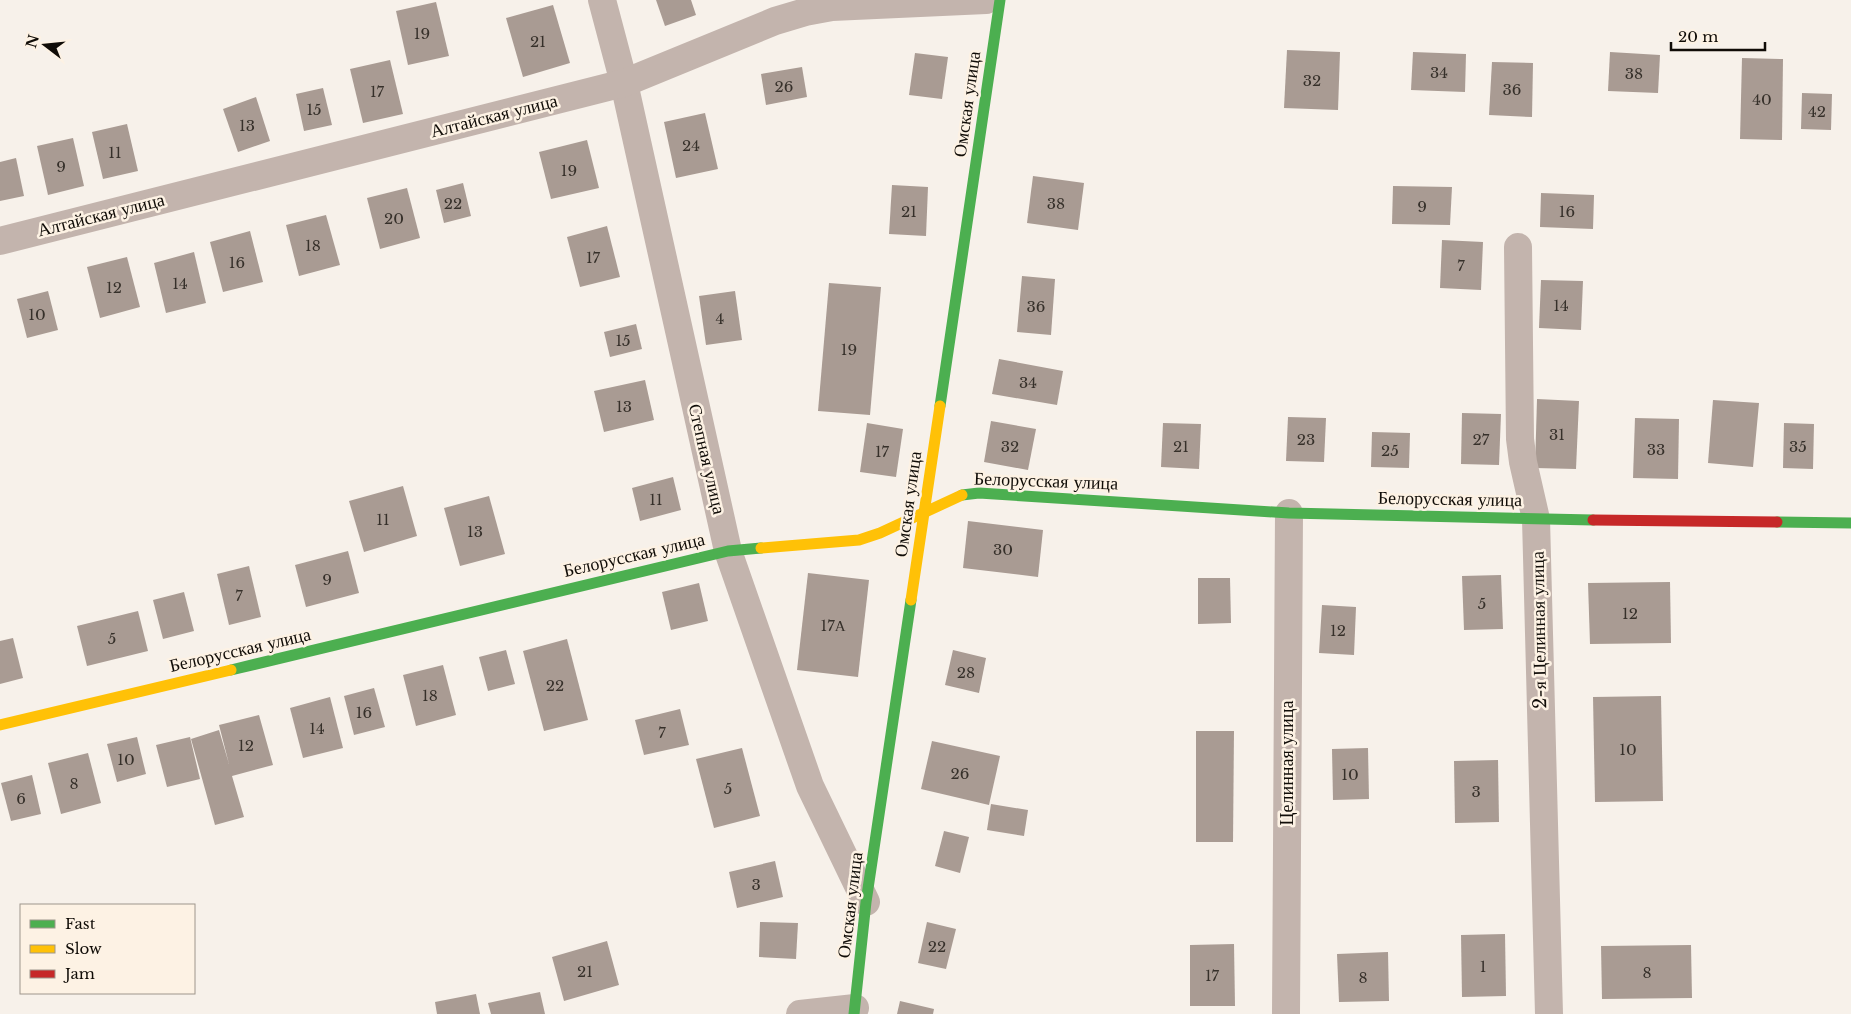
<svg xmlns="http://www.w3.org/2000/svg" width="1851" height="1014" font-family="'Libre Baskerville',serif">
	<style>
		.building { fill: #a99b93 }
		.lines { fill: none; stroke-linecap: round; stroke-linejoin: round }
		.street { stroke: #c3b4ad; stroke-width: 28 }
		.fast { stroke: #4caf50; stroke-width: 11 }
		.slow { stroke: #ffc107; stroke-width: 11 }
		.jam { stroke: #c62828; stroke-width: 11 }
		.labels { text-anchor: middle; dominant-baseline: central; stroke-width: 5; stroke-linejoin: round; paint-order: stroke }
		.number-label { font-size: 15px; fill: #36302a }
		.street-label { font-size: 18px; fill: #100c07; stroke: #fdf2e4 }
	</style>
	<rect width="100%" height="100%" fill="#f7f1ea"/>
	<g class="building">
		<polygon points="656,0 691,0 696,15 665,26"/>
		<polygon points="436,2 449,56 408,65 396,11"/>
		<polygon points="553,5 570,63 523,77 506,18"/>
		<polygon points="1287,50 1340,52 1338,110 1284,108"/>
		<polygon points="1413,52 1466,54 1465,92 1411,90"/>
		<polygon points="1610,52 1660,55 1658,93 1608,91"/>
		<polygon points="915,53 948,57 942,99 909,95"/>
		<polygon points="1742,58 1783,59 1782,140 1740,139"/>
		<polygon points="390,60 403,114 363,123 350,69"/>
		<polygon points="1492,62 1533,63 1532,117 1489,115"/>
		<polygon points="802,67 807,97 766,105 761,74"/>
		<polygon points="323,88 332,125 304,131 296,94"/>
		<polygon points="1802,93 1832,94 1831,130 1801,129"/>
		<polygon points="256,97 270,141 238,152 223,109"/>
		<polygon points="705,113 718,169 676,178 664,122"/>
		<polygon points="127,124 138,171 103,179 92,132"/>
		<polygon points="73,138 84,186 48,195 37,146"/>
		<polygon points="587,140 599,188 551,199 539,152"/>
		<polygon points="16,158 24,196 0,201 0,162"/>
		<polygon points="1033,176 1084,183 1078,230 1027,223"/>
		<polygon points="463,183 471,216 444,223 436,190"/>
		<polygon points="892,185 928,187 926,236 889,234"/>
		<polygon points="1393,186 1452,187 1450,225 1392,224"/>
		<polygon points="407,188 420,238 380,249 367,198"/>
		<polygon points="1541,193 1594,195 1593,229 1540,227"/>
		<polygon points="326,215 340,265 299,276 286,225"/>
		<polygon points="607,226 620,277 580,287 567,237"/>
		<polygon points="250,231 263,282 223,292 210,242"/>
		<polygon points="1442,240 1483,242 1481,290 1440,288"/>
		<polygon points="194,252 206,303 166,313 154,263"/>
		<polygon points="127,257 140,307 100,318 87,267"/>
		<polygon points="1022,276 1055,279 1051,335 1017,332"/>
		<polygon points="1541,280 1583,281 1581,330 1539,328"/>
		<polygon points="829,283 881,287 870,415 818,411"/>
		<polygon points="48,291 58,330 27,338 17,299"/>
		<polygon points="735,291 742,340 706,345 699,296"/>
		<polygon points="636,324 642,349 610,357 604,332"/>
		<polygon points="999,359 1063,371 1057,405 992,394"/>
		<polygon points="645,380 654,420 604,432 594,391"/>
		<polygon points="1537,399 1579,401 1576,469 1535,468"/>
		<polygon points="1713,400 1759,403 1753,467 1708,463"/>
		<polygon points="1462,413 1501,414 1499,465 1461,464"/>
		<polygon points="1288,417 1326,418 1324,462 1286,461"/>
		<polygon points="1635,418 1679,419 1678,479 1633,478"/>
		<polygon points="991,421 1036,429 1028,470 984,462"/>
		<polygon points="867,423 903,429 896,477 860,472"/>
		<polygon points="1163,423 1201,424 1199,469 1161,467"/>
		<polygon points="1784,423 1814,424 1813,469 1783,468"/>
		<polygon points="1372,432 1410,433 1409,468 1371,467"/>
		<polygon points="673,477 681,510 640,521 632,488"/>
		<polygon points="403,486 417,536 364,552 349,501"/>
		<polygon points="489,496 505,554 460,566 444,508"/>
		<polygon points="968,521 1043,530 1038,577 963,568"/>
		<polygon points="348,551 359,593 306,607 295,565"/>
		<polygon points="249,566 261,617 229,625 217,574"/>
		<polygon points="808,573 869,580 858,677 797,670"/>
		<polygon points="1501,575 1503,629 1464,630 1462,576"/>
		<polygon points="1198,578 1230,578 1231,623 1198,624"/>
		<polygon points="1670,582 1671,643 1590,644 1588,583"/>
		<polygon points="699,583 708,621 671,630 662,592"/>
		<polygon points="184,592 194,631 163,639 153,600"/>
		<polygon points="1322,605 1356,607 1354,655 1319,653"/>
		<polygon points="138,611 148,651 87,666 77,626"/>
		<polygon points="13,638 23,678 0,684 0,641"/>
		<polygon points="567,639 588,720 544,731 523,651"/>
		<polygon points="506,650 515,684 488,691 479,657"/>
		<polygon points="953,650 986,658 979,693 945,685"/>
		<polygon points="443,665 456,715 416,726 403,675"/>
		<polygon points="374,688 385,727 354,735 344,696"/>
		<polygon points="1661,696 1663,801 1595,802 1593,697"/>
		<polygon points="330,697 343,748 303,758 290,708"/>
		<polygon points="680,709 689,745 644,755 635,720"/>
		<polygon points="259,715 273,765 232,776 244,817 215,825 191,739 219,730 229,764 219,725"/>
		<polygon points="1196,731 1234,731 1233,842 1196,842"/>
		<polygon points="137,737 146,774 117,782 107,744"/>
		<polygon points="190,737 200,779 167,787 156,745"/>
		<polygon points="932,741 1000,756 989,805 921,789"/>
		<polygon points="742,748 760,816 714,828 696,759"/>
		<polygon points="1368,748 1369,799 1333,800 1332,749"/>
		<polygon points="88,753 101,803 61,814 48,763"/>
		<polygon points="1498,760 1499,822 1455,823 1454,761"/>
		<polygon points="32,775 41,814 11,821 1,783"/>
		<polygon points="991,804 1028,810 1024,836 987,830"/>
		<polygon points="944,831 969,837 960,873 935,866"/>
		<polygon points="775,861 783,897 737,908 729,872"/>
		<polygon points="760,922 798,923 796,959 759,957"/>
		<polygon points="927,922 956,929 946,969 918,963"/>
		<polygon points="1505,934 1506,996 1462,997 1461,935"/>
		<polygon points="607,941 619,985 564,1001 552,957"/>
		<polygon points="1234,944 1235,1006 1190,1006 1190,945"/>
		<polygon points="1691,945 1692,998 1602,999 1601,946"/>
		<polygon points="1388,952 1389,1001 1339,1002 1337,954"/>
		<polygon points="540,992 545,1014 491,1014 488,1003"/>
		<polygon points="476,994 480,1014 437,1014 435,1002"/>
		<polygon points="900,1001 934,1009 933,1014 897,1014"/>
	</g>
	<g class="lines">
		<g class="street">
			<polyline points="602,0 624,83 728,551 810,786 866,902"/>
			<polyline points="0,241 624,83 775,21 805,12 832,7 986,0"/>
			<polyline points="1518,247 1520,439 1523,462 1536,519 1549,1014"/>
			<polyline points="800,1014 855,1008"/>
			<polyline points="1286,1014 1289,513"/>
		</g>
		<g class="fast">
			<polyline points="940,406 1000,0"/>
			<polyline points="962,495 979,493 1289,513 1593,520"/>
			<polyline points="1777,522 1851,523"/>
			<polyline points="231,670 728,551 761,548"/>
			<polyline points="854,1014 866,902 911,600"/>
		</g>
		<g class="slow">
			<polyline points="761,548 859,540 880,533 962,495"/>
			<polyline points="911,600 940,406"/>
			<polyline points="0,725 231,670"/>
		</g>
		<polyline class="jam" points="1593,520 1777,522"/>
	</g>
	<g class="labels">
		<g class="number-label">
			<text x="422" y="33">19</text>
			<text x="538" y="41">21</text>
			<text x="1439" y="72">34</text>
			<text x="1634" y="73">38</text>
			<text x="1312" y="80">32</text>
			<text x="784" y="86">26</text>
			<text x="1512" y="89">36</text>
			<text x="377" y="91">17</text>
			<text x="1762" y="99">40</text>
			<text x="314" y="109">15</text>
			<text x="1817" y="111">42</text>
			<text x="247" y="125">13</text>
			<text x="691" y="145">24</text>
			<text x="115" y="152">11</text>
			<text x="61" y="166">9</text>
			<text x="569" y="170">19</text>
			<text x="453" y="203">22</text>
			<text x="1056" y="203">38</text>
			<text x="1422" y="206">9</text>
			<text x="909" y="211">21</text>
			<text x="1567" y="211">16</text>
			<text x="394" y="218">20</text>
			<text x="313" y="245">18</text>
			<text x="593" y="257">17</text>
			<text x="237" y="262">16</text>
			<text x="1461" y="265">7</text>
			<text x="180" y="283">14</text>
			<text x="114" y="287">12</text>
			<text x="1561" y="305">14</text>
			<text x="1036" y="306">36</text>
			<text x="37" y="314">10</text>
			<text x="720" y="318">4</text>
			<text x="623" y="340">15</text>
			<text x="849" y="349">19</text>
			<text x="1028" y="382">34</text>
			<text x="624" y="406">13</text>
			<text x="1557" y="434">31</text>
			<text x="1306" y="439">23</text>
			<text x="1481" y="439">27</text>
			<text x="1010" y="446">32</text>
			<text x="1181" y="446">21</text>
			<text x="1798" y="446">35</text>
			<text x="1656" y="449">33</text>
			<text x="1390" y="450">25</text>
			<text x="882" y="451">17</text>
			<text x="656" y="499">11</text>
			<text x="383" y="519">11</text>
			<text x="475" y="531">13</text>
			<text x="1003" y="549">30</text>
			<text x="327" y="579">9</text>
			<text x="239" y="595">7</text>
			<text x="1482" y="603">5</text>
			<text x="1630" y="613">12</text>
			<text x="833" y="625">17А</text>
			<text x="1338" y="630">12</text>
			<text x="112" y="638">5</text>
			<text x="966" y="672">28</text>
			<text x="555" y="685">22</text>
			<text x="430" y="695">18</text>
			<text x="364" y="712">16</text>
			<text x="317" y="728">14</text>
			<text x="662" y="732">7</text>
			<text x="246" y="745">12</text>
			<text x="1628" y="749">10</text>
			<text x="126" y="759">10</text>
			<text x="960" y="773">26</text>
			<text x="1350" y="774">10</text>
			<text x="74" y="783">8</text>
			<text x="728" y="788">5</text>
			<text x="1476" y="791">3</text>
			<text x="21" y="798">6</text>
			<text x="756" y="884">3</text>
			<text x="937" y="946">22</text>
			<text x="1483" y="966">1</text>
			<text x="585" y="971">21</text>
			<text x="1647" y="972">8</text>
			<text x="1212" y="975">17</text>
			<text x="1363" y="977">8</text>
		</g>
		<g class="street-label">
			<text transform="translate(967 104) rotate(-82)">Омская улица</text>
			<text transform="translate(494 116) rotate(-14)">Алтайская улица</text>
			<text transform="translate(101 215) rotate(-14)">Алтайская улица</text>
			<text transform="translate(707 459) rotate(77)">Степная улица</text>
			<text transform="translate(1046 481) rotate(2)">Белорусская улица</text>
			<text transform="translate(1450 499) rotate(1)">Белорусская улица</text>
			<text transform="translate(908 504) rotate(-82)">Омская улица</text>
			<text transform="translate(634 555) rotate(-13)">Белорусская улица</text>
			<text transform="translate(1539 630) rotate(-91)">2-я Целинная улица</text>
			<text transform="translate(240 650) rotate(-13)">Белорусская улица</text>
			<text transform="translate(1287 763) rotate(-90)">Целинная улица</text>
			<text transform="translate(850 905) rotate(-83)">Омская улица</text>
		</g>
	</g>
	<rect x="20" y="904" width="175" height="90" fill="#fdf2e4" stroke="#9e968c"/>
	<rect x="30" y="920" width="25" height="8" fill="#4caf50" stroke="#9e968c"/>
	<text x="65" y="929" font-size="15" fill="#100c07">Fast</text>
	<rect x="30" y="945" width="25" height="8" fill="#ffc107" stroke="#9e968c"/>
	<text x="65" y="954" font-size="15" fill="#100c07">Slow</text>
	<rect x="30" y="970" width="25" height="8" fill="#c62828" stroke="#9e968c"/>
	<text x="65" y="979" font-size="15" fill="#100c07">Jam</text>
	<g transform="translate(45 45) rotate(286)" stroke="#fdf2e4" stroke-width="4" paint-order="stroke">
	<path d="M0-4L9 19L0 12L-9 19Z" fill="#100c07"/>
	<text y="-8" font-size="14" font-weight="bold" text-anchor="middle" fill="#100c07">N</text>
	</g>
	<path d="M1671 42v8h94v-8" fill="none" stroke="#100c07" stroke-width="2.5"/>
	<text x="1678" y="42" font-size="15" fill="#100c07" stroke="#fdf2e4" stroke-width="4" paint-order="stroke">20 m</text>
</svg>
